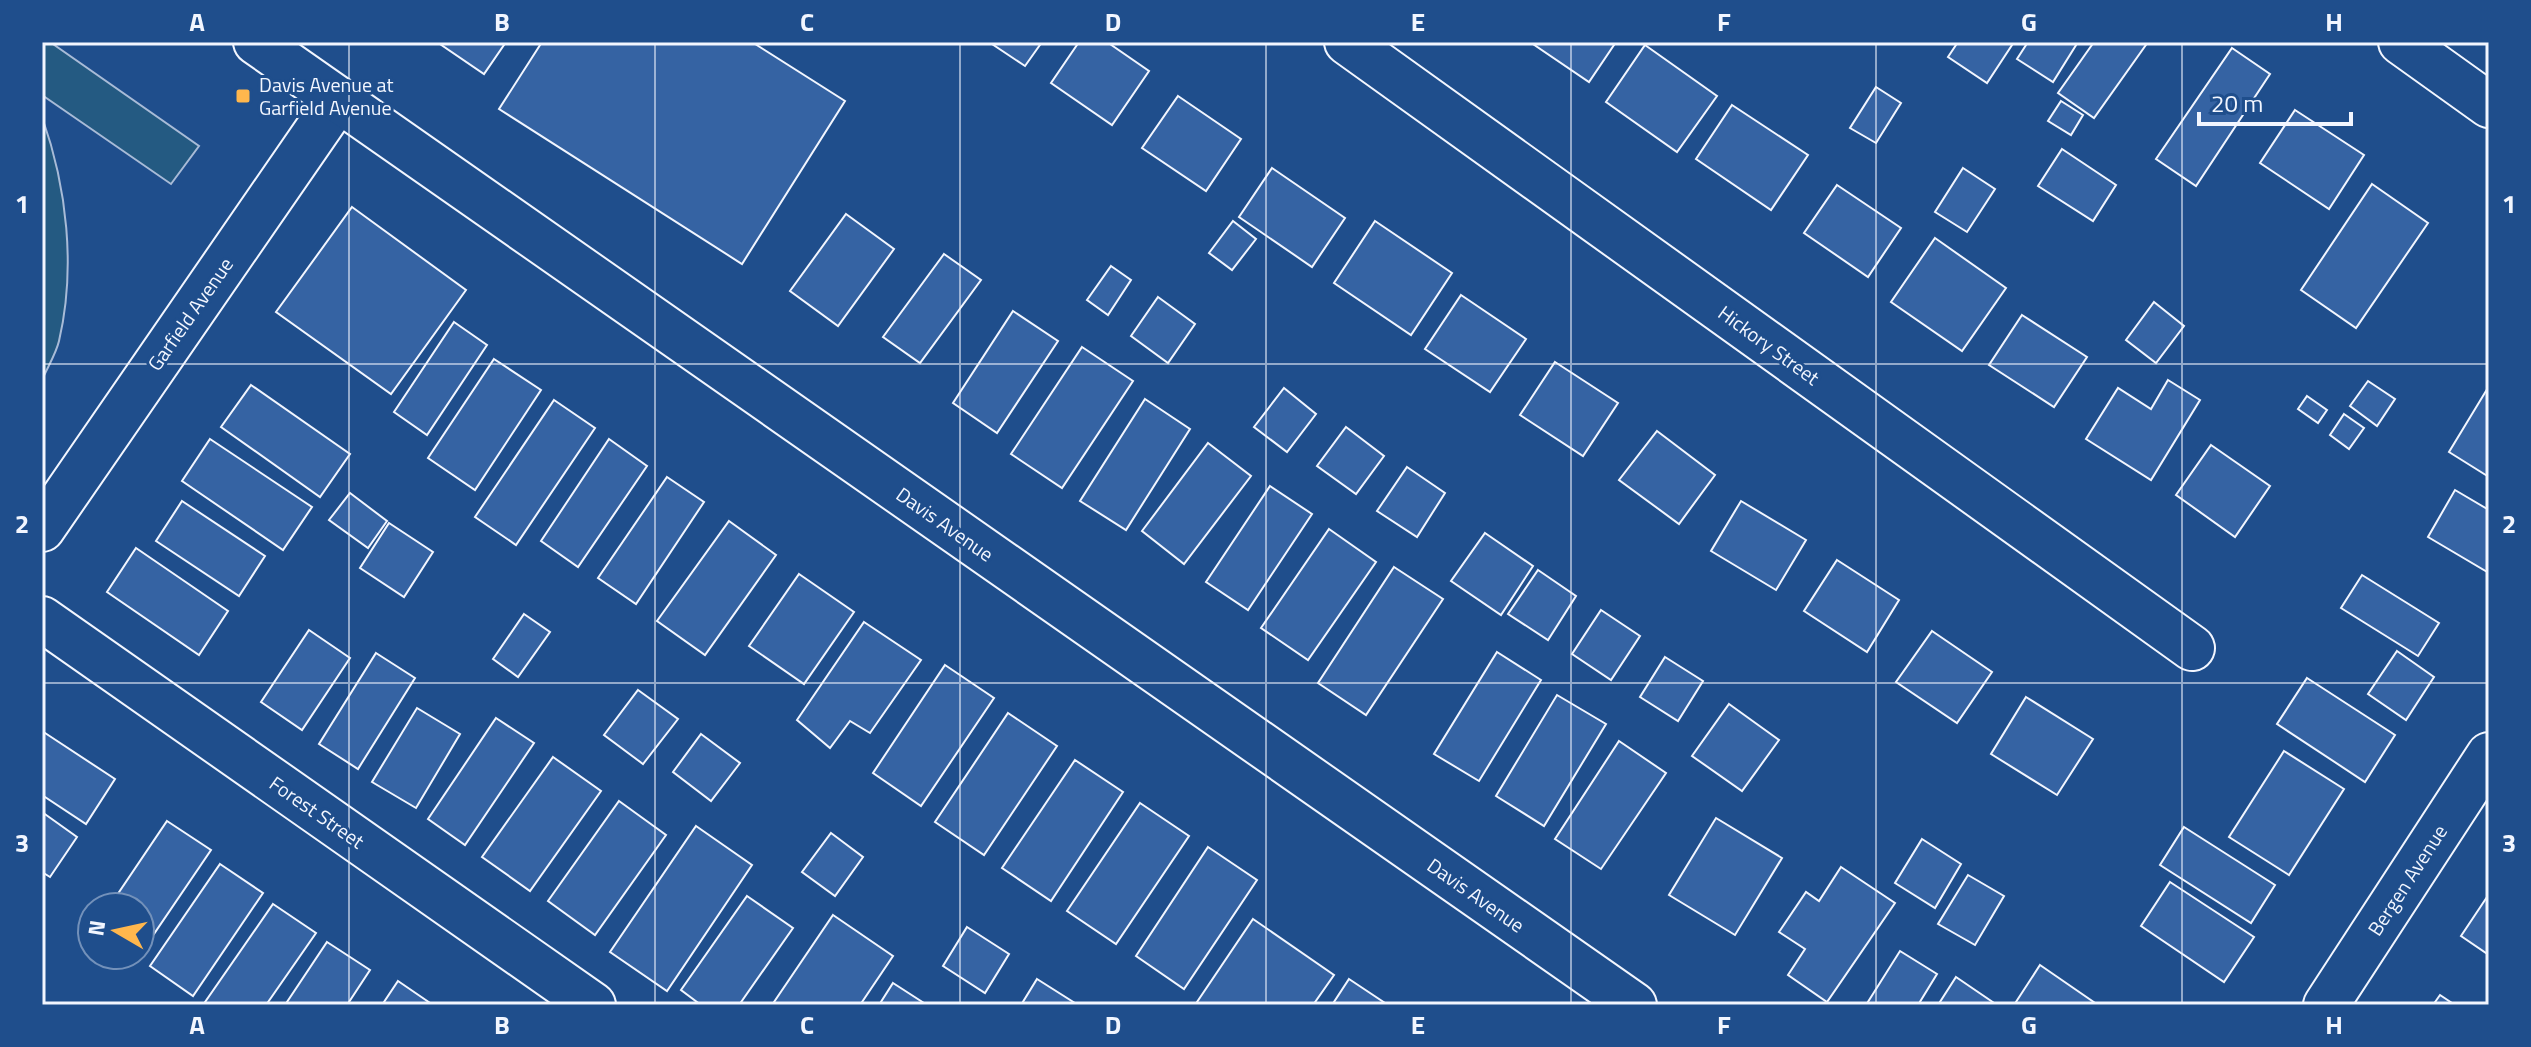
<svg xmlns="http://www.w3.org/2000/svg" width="2531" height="1047" font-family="'Titillium Web',sans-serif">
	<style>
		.green { fill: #245a82; stroke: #a8bbd7; stroke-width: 2 }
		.building { fill: #3563a3; stroke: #f2f6ff; stroke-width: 2 }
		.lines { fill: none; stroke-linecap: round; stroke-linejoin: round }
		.minor-casing { stroke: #f2f6ff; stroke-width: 48 }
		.tertiary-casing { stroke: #f2f6ff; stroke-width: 48 }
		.minor { stroke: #1f4e8c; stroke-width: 44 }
		.tertiary { stroke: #1f4e8c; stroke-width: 44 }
		.grid { fill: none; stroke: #f2f6ff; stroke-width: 2; stroke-opacity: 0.55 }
		.poi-dot { fill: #ffb74d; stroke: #1f4e8c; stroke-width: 3 }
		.labels { text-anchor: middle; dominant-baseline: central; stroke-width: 6; stroke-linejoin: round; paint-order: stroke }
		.poi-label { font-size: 20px; fill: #f2f6ff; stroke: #1f4e8c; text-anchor: start }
		.street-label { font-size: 20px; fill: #f2f6ff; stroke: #1f4e8c }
		.neatline { fill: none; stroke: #f2f6ff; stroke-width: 3 }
		.grid-label { font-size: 26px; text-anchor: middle; font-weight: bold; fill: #f2f6ff }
	</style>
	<rect width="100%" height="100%" fill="#1f4e8c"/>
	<g class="green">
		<polygon points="42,42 50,42 199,146 171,184 42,95"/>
		<path d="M42 117C67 187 76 268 59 341 56 354 47 368 42 380Z"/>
	</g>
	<g class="building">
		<polygon points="437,42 506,42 484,74"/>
		<polygon points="542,42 752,42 845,101 742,264 499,109"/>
		<polygon points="989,42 1042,42 1025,66"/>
		<polygon points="1079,42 1107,42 1149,71 1112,125 1051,83"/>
		<polygon points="1530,42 1616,42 1589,82"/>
		<polygon points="1958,42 2014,42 1987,83 1948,57"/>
		<polygon points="2028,42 2078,42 2053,82 2017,59"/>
		<polygon points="2094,42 2148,42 2094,118 2058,93"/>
		<polygon points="1645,45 1717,96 1677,152 1606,102"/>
		<polygon points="2232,48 2270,74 2196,186 2156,159"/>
		<polygon points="1876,87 1901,103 1876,143 1850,128"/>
		<polygon points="1178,96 1241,139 1206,191 1142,148"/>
		<polygon points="2061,101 2083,115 2071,135 2048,121"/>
		<polygon points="1732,105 1808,155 1771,210 1696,159"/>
		<polygon points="2295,110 2364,155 2329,209 2260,163"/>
		<polygon points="2062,149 2116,185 2093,221 2038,186"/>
		<polygon points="1272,168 1345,218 1312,267 1239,217"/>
		<polygon points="1963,168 1995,189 1967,232 1935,212"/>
		<polygon points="2372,184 2428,223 2356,328 2301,290"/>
		<polygon points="1837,185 1901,228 1868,277 1804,233"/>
		<polygon points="352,207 466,290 391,394 276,312"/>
		<polygon points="846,214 894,249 838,326 790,291"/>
		<polygon points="1233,221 1256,239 1232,270 1209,253"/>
		<polygon points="1375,221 1452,273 1411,335 1334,283"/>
		<polygon points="1935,238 2006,288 1962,351 1891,302"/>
		<polygon points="944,254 981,280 920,363 883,337"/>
		<polygon points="1111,266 1131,280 1108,315 1087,300"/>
		<polygon points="1461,295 1526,339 1490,392 1425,349"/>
		<polygon points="1158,297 1195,324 1168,363 1131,336"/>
		<polygon points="2154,302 2184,326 2156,363 2126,340"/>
		<polygon points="1013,311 1058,341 997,433 953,403"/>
		<polygon points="2022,315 2087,357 2054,407 1989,365"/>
		<polygon points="454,322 487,345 427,435 394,412"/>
		<polygon points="1082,347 1133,381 1062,488 1011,454"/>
		<polygon points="494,359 541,390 475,490 428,458"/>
		<polygon points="1555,362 1618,403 1583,456 1520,415"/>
		<polygon points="2168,380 2200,400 2151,480 2086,439 2118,388 2151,409"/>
		<polygon points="2368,381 2395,399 2377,426 2350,406"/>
		<polygon points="251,385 350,454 320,497 221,427"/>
		<polygon points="2489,386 2489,477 2449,452"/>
		<polygon points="1284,388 1316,414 1287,452 1254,427"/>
		<polygon points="2307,396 2327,410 2318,423 2298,409"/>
		<polygon points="1145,399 1190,429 1126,530 1080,501"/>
		<polygon points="554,400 595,428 516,545 475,517"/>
		<polygon points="2344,414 2364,428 2349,449 2330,435"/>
		<polygon points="1346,427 1384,456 1356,494 1317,466"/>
		<polygon points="1657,431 1715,475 1679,524 1619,480"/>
		<polygon points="210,439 312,507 283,550 182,481"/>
		<polygon points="609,439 647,466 578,567 541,541"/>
		<polygon points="1208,443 1251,476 1184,564 1142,531"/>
		<polygon points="2211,445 2270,486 2235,537 2176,495"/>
		<polygon points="1407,467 1445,493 1417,537 1377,511"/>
		<polygon points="667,477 704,502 636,604 598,578"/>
		<polygon points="1270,486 1312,514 1248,610 1206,582"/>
		<polygon points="2455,490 2489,510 2489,573 2428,537"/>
		<polygon points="350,493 387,521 368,548 329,520"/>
		<polygon points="182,501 265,556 239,596 156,541"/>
		<polygon points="1741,501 1806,540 1776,590 1711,551"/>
		<polygon points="729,521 776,555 705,655 657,621"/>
		<polygon points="389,523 433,552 404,597 360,568"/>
		<polygon points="1329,529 1376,562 1308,660 1261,628"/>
		<polygon points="1485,533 1533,566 1501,615 1451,581"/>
		<polygon points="136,548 228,611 199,655 107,592"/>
		<polygon points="1837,560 1899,600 1867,652 1804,611"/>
		<polygon points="1394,567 1443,599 1366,715 1318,683"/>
		<polygon points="1538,570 1576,596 1548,640 1508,614"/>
		<polygon points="799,574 854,612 804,684 749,646"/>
		<polygon points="2362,575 2439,623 2418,656 2341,608"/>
		<polygon points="1601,610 1640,636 1611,680 1572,654"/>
		<polygon points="524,614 550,632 518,677 493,659"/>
		<polygon points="864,622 921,660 870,733 850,721 830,748 797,720"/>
		<polygon points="309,630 350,658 302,730 261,702"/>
		<polygon points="1932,631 1992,672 1957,723 1896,682"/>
		<polygon points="2397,651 2434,677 2406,720 2368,694"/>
		<polygon points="1497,652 1541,680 1479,781 1434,754"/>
		<polygon points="376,653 415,678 358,769 319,744"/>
		<polygon points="1665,657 1703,681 1678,721 1640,697"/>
		<polygon points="945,665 994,698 921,806 873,773"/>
		<polygon points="2307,678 2395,735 2365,782 2277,724"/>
		<polygon points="638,690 678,719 643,764 604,735"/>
		<polygon points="1557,695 1606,724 1544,826 1496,796"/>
		<polygon points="2026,697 2093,739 2057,795 1991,754"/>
		<polygon points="1729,704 1779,740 1742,791 1692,756"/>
		<polygon points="417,708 460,734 416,808 372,782"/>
		<polygon points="1008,713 1057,746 984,855 935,822"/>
		<polygon points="496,718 534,743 465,845 428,819"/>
		<polygon points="42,731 115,779 86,824 42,795"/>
		<polygon points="701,734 740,763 711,801 673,772"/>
		<polygon points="1619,741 1666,773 1601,869 1555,839"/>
		<polygon points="2284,751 2344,789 2289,875 2229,837"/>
		<polygon points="553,757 601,791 530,891 482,857"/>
		<polygon points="1075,760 1123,792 1051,901 1002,868"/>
		<polygon points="619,801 666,835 595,935 548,901"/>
		<polygon points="1140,803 1189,836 1116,944 1067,911"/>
		<polygon points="42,812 77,837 50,877 42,872"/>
		<polygon points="1716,818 1782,858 1735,935 1669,895"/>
		<polygon points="167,821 211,850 141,953 140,907 109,907"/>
		<polygon points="696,826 752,865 667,991 610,952"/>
		<polygon points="2184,827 2275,885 2251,923 2160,865"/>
		<polygon points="831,833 863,857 835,896 802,872"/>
		<polygon points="1922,839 1961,864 1935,908 1895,883"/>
		<polygon points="1208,847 1257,880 1184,989 1136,956"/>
		<polygon points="220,864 263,893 193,996 150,966"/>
		<polygon points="1841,867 1895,903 1827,1002 1788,975 1805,949 1779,932 1806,892 1819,901"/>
		<polygon points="1968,875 2004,896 1975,945 1938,924"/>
		<polygon points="2170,882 2254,937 2224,982 2141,926"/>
		<polygon points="2489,894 2489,955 2461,936"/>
		<polygon points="747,896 793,928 739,1005 701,1005 681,990"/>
		<polygon points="273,904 316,933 266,1005 203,1005"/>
		<polygon points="833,915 893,956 860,1005 772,1005"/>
		<polygon points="1253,919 1334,975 1313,1005 1195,1005"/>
		<polygon points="967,927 1009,954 985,993 943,966"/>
		<polygon points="327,942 370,970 347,1005 285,1005"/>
		<polygon points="1900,951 1937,974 1918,1005 1866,1005"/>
		<polygon points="2040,965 2098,1005 2014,1005"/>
		<polygon points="1956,977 1997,1005 1938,1005"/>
		<polygon points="1037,979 1078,1005 1021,1005"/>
		<polygon points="1349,979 1388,1005 1332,1005"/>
		<polygon points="398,981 433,1005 382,1005"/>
		<polygon points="893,983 927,1005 879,1005"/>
		<polygon points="2440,995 2455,1005 2433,1005"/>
	</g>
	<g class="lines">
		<defs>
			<g id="minor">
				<polyline points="1347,42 2192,648"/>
				<polyline points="2401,42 2489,105"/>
				<polyline points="42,529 338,100"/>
				<polyline points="42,619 593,1005"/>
			</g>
			<g id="tertiary">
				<polyline points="256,42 1634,1005"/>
				<polyline points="2326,1005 2489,755"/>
			</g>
		</defs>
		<use href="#minor" class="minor-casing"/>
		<use href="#tertiary" class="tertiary-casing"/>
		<use href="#minor" class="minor"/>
		<use href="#tertiary" class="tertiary"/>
	</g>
	<path class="grid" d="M349 42V1005M655 42V1005M960 42V1005M1266 42V1005M1571 42V1005M1876 42V1005M2182 42V1005M42 364H2489M42 683H2489"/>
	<rect class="poi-dot" x="235" y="88" width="16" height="16" rx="4"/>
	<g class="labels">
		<g class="poi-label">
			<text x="259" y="84">Davis Avenue at<tspan x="259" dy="23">Garfield Avenue</tspan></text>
		</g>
		<g class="street-label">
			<text transform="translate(190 314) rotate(-55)">Garfield Avenue</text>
			<text transform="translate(1769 345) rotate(36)">Hickory Street</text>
			<text transform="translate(945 524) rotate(35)">Davis Avenue</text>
			<text transform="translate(317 812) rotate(35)">Forest Street</text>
			<text transform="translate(2407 880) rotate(-57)">Bergen Avenue</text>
			<text transform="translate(1476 895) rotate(35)">Davis Avenue</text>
		</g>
	</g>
	<rect width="2531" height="1047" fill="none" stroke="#1f4e8c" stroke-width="88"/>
	<g transform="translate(116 931) rotate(279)"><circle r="38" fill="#1f4e8c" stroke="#7391ba" stroke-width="2"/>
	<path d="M0-6L14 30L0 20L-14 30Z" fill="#ffb74d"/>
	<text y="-12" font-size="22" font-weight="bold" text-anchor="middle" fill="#f2f6ff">N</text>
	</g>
	<path d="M2199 112v12h152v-12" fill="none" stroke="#f2f6ff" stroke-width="4"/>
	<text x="2211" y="112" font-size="24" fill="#f2f6ff" stroke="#1f4e8c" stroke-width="6" paint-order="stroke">20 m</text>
	<rect x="44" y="44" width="2443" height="959" class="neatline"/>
	<g class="grid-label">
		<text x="197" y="31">A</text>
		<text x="502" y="31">B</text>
		<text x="807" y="31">C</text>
		<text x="1113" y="31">D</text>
		<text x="1418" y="31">E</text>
		<text x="1724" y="31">F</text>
		<text x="2029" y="31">G</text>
		<text x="2334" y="31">H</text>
		<text x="22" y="213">1</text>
		<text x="2509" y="213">1</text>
		<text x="22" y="533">2</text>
		<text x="2509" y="533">2</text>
		<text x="22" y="852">3</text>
		<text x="2509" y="852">3</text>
		<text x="197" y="1034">A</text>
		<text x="502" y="1034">B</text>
		<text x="807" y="1034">C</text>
		<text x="1113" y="1034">D</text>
		<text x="1418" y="1034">E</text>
		<text x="1724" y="1034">F</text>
		<text x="2029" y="1034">G</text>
		<text x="2334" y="1034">H</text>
	</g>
</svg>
